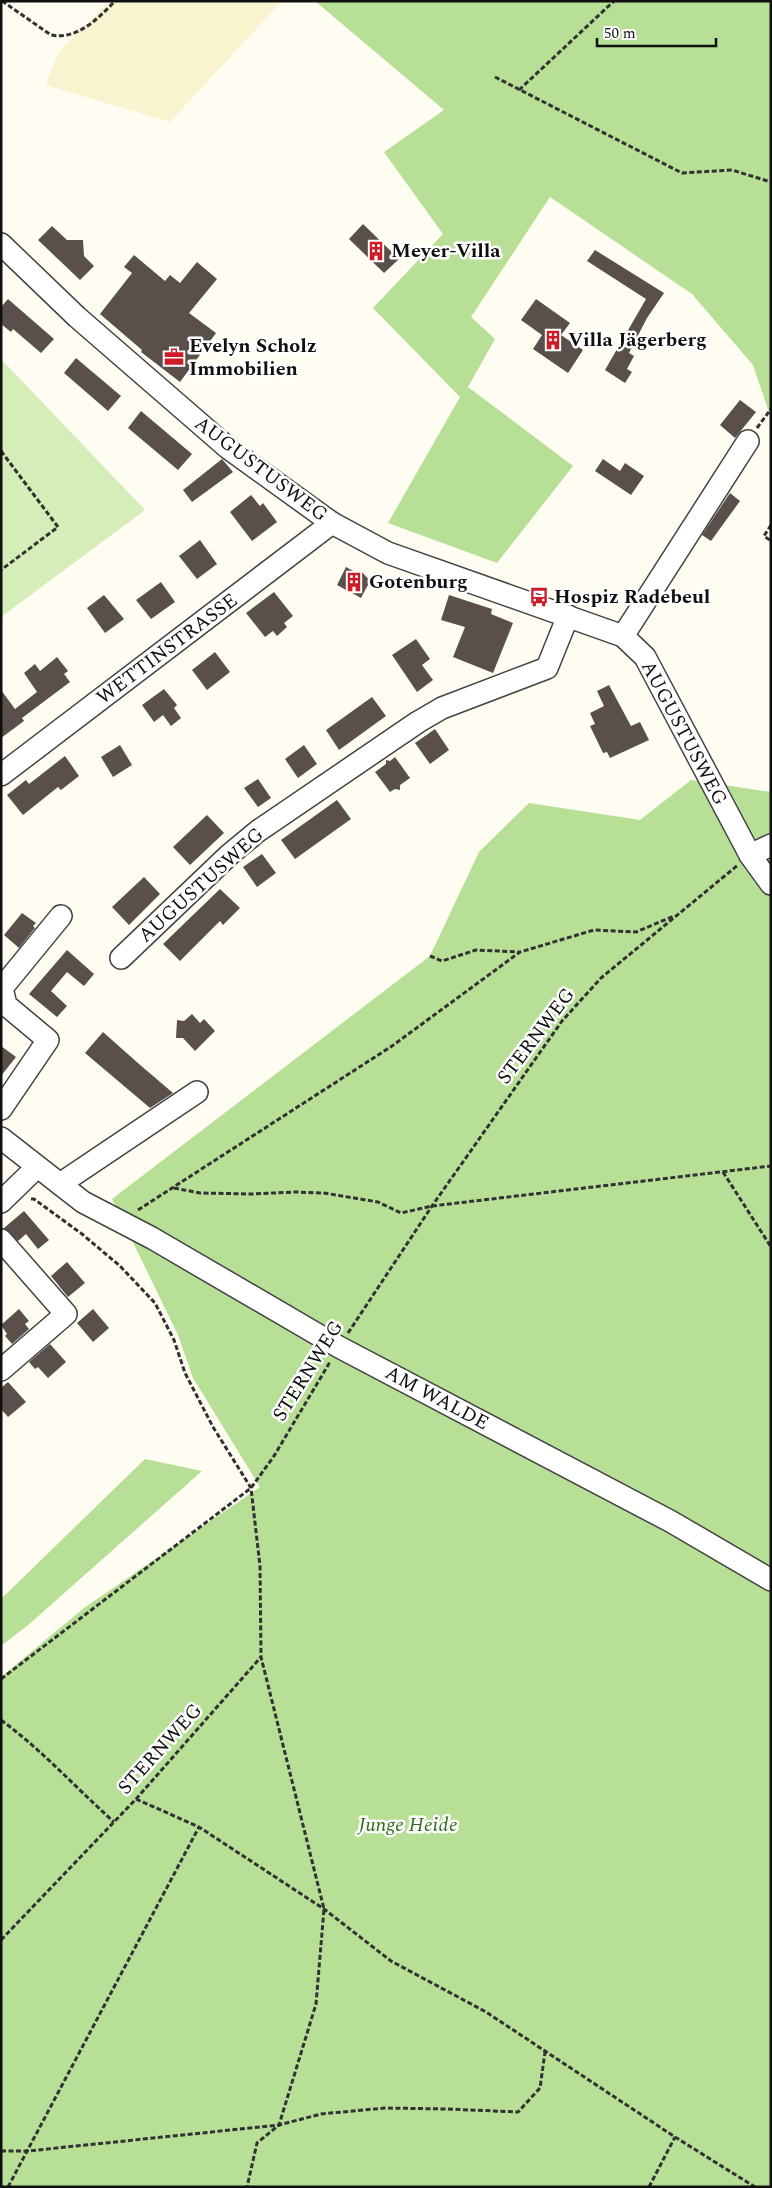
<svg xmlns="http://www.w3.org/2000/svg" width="772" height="2188" font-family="Spectral,serif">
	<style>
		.farmland { fill: #f8f4d0 }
		.green { fill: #d5edb8 }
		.forest { fill: #b8df96 }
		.building { fill: #59504b }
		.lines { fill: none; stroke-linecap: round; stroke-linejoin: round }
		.minor-casing { stroke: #434343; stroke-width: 24 }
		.path { stroke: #323232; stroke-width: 3; stroke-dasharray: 5 2.5; stroke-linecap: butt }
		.minor { stroke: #fff; stroke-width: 21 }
		.labels { text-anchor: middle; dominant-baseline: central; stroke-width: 5; stroke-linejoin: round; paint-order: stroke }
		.poi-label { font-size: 20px; font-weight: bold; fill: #101010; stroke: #fff; text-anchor: start }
		.street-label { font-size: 20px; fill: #101010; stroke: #fff }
		.park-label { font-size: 20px; font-style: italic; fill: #2d6d1a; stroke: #fff }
	</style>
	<rect width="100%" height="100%" fill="#fffcf2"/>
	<polygon class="farmland" points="109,1 282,1 170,122 46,85 58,53"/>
	<polygon class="green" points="1,359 145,510 1,617"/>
	<g class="forest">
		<polygon points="315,1 771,1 771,418 753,365 692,294 550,197 471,317 495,339 468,387 573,466 497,563 388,523 460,397 373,308 443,234 384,152 444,110"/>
		<polygon points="691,780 771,792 771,2187 1,2187 1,1677 84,1608 260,1487 193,1378 178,1335 112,1199 430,956 479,852 529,803 640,820"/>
		<polygon points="145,1459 202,1471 27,1626 1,1646 1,1599"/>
	</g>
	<g class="building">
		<polygon points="363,224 399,259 384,273 349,239"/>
		<polygon points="52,226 67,240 83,240 84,256 94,266 80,280 38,240"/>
		<polygon points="595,250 664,293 647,318 629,353 634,356 627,369 632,372 625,383 605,370 646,299 587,261"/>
		<polygon points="134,255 165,281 170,275 180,283 197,262 217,279 189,313 216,333 180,382 141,352 142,350 100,314 132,273 124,267"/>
		<polygon points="8,299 54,339 41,353 13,329 11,332 1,324 1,307"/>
		<polygon points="536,299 570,323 561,335 583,350 568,373 533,349 542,335 521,320"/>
		<polygon points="76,358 121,396 108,411 64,373"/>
		<polygon points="740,400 756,412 735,438 720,425"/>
		<polygon points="141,411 192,454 178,470 128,428"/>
		<polygon points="222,459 233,472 192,502 183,490"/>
		<polygon points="603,459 620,471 625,463 644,476 631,495 595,471"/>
		<polygon points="730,493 740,501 711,541 702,535"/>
		<polygon points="251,495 260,506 263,503 277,522 252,541 230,512"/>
		<polygon points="200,540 217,564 197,579 179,556"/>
		<polygon points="346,567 353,571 361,571 370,581 361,598 337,585"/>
		<polygon points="161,582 175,602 151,619 136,600"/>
		<polygon points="274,592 293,616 284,623 287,627 277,636 273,631 265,637 246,613"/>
		<polygon points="104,595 124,619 105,633 87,608"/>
		<polygon points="449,595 492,609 491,614 513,623 493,673 453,657 465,627 441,620"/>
		<polygon points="416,639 430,659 422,665 433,680 417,692 392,655"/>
		<polygon points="215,652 230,672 207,690 192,670"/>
		<polygon points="57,657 68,671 64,674 70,682 22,718 24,721 1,738 1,690 15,709 37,692 24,673 35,664 40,671"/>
		<polygon points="609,685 631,726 640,722 649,740 610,758 607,752 603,753 590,726 595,724 590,713 604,706 597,691"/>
		<polygon points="164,689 177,705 174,708 181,718 171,726 163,715 154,722 142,705"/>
		<polygon points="372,697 386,716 339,750 326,730"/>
		<polygon points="435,729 449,750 430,764 415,743"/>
		<polygon points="120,745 132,765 113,777 101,757"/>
		<polygon points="304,745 317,764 298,778 285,759"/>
		<polygon points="65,756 79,776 61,790 58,787 23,815 7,795 26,780 29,784"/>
		<polygon points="395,757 410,778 400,785 400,790 395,789 390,792 375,772 386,764 386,760 390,761"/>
		<polygon points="258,779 271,798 258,807 244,788"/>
		<polygon points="337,800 351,819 295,859 281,840"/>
		<polygon points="207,815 224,833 190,865 173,847"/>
		<polygon points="262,854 276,873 257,887 243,867"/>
		<polygon points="144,877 160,894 129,925 112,907"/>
		<polygon points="220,889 240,908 223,925 220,921 180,961 163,944"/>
		<polygon points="22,913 36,923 33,926 35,928 19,948 4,935"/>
		<polygon points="67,950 94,974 84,986 67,972 51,991 67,1006 57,1017 29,994"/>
		<polygon points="192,1014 200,1023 204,1019 215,1031 195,1051 183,1038 176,1038 177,1020 184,1021"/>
		<polygon points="103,1032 139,1064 173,1093 150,1108 85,1053"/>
		<polygon points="1,1046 16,1057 1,1076"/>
		<polygon points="24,1211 49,1240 38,1249 26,1234 18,1241 4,1228"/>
		<polygon points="67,1262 85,1283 68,1297 51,1276"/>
		<polygon points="19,1309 29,1321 25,1324 29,1329 12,1344 5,1336 7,1334 1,1325"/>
		<polygon points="93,1309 109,1328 93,1342 77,1323"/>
		<polygon points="50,1344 66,1362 48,1378 38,1367 35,1369 29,1362"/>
		<polygon points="8,1382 26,1402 8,1417 1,1409 1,1388"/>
	</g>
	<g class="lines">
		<defs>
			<g id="minor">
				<polyline points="1,244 77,317 228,448 332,523 388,553 623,636 645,657 750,855 771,884"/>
				<polyline points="623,636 748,441"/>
				<polyline points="1,775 332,523"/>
				<polyline points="750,855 771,845"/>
				<polyline points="121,958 229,855 258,831 418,722 442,708 547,668 568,616"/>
				<polyline points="1,1109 48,1040 6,1005 2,988 61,916"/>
				<polyline points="1,1138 83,1202 152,1238 339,1347 670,1521 771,1580"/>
				<polyline points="60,1184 197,1092"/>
				<polyline points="1,1202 37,1167"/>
				<polyline points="1,1240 66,1314 1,1370"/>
			</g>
		</defs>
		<use href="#minor" class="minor-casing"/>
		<g class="path">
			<path d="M2 1 51 35C77 40 98 19 115 1"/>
			<polyline points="495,77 682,173 732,170 771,182"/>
			<polyline points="519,90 614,1"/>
			<polyline points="757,428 771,409"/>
			<polyline points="1,451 58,527 1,570"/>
			<polyline points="771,525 764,536 771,541"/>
			<polyline points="430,956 442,961 476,950 519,952"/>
			<polyline points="723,1172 771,1247"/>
			<polyline points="174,1188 200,1193 252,1194 295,1192 324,1193 378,1202 401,1213 432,1206 771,1166"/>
			<polyline points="31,1199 34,1199 82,1234 120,1266 155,1303 174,1340 185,1373 213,1427 251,1488 260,1566 261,1657 324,1909 316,2004 279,2125 257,2143 247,2187"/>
			<polyline points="138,1210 392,1046 520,952 594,930 636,932 674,916"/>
			<polyline points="348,1333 432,1206 562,1021 601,978 738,865"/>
			<polyline points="1,1679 251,1488 274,1456 330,1362"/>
			<path d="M1 1720C42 1750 76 1788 114 1822"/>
			<polyline points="136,1799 199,1827 324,1909 391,1961 486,2012 675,2137 755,2187"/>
			<polyline points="1,1940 136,1799 261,1657"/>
			<polyline points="1,2151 28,2151 279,2125 321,2114 385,2108 447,2109 518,2112 540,2088 545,2052"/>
			<polyline points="8,2187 199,1827"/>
			<polyline points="649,2187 675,2137"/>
		</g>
		<use href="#minor" class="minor"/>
	</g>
	<defs>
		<symbol id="building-bare" viewBox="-9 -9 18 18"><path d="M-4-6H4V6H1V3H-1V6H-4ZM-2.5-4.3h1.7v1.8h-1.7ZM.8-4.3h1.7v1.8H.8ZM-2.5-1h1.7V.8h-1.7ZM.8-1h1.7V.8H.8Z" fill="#cb1c27" stroke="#fff" stroke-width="2.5" paint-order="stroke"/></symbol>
		<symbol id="office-bare" viewBox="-9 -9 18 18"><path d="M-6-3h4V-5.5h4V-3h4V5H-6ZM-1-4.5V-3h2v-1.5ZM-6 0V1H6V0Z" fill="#cb1c27" stroke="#fff" stroke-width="2.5" paint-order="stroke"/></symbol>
		<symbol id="bus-bare" viewBox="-9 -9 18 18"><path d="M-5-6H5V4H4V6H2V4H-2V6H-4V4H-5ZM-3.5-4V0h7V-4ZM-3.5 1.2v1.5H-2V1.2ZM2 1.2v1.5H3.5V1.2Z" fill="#cb1c27" stroke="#fff" stroke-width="2.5" paint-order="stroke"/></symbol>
	</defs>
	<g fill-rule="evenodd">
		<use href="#building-bare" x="362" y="237" width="28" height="28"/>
		<use href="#building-bare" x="539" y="326" width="28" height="28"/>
		<use href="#office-bare" x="160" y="343" width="28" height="28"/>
		<use href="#building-bare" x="340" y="568" width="28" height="28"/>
		<use href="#bus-bare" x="525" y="583" width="28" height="28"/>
	</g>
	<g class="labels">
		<g class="poi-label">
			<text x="391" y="251">Meyer-Villa</text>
			<text x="568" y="340">Villa Jägerberg</text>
			<text x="189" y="346">Evelyn Scholz<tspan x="189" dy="23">Immobilien</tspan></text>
			<text x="369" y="582">Gotenburg</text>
			<text x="554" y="597">Hospiz Radebeul</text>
		</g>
		<g class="street-label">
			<text transform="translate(261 469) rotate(37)">AUGUSTUSWEG</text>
			<text transform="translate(167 649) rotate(-37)">WETTINSTRASSE</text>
			<text transform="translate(684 733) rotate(62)">AUGUSTUSWEG</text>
			<text transform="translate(201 885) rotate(-42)">AUGUSTUSWEG</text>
			<text transform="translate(536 1036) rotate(-53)">STERNWEG</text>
			<text transform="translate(308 1371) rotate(-58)">STERNWEG</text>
			<text transform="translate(437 1398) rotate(28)">AM WALDE</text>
			<text transform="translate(160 1749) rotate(-48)">STERNWEG</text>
		</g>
		<g class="park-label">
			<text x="408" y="1825">Junge Heide</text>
		</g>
	</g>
	<rect width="772" height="2188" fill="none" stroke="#101010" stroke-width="5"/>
	<path d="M597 38v8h119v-8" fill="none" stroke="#101010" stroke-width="2.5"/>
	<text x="604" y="38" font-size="15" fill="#101010" stroke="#ffffff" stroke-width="4" paint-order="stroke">50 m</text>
</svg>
